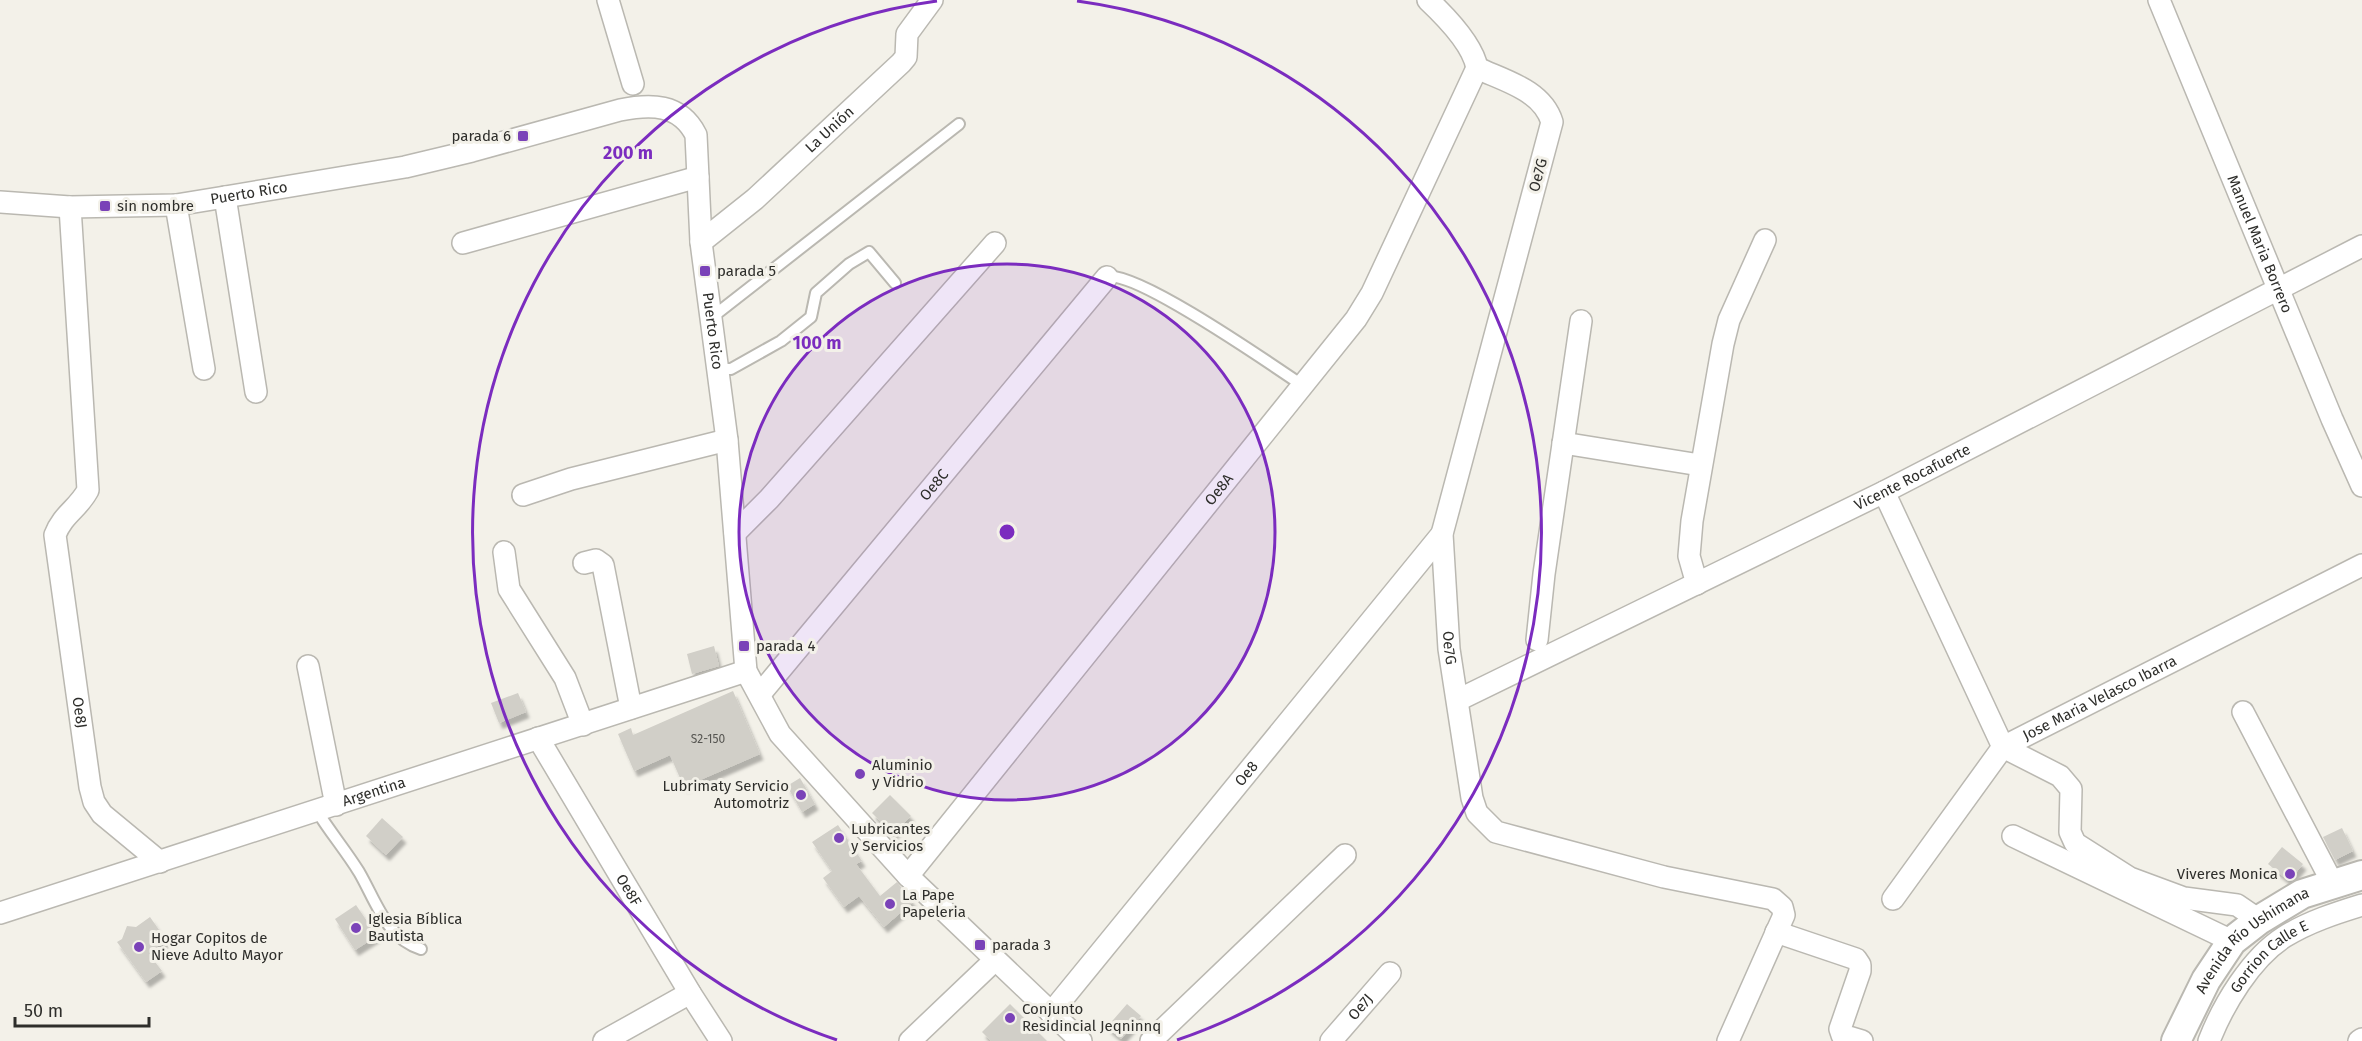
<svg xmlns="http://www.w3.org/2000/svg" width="2362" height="1041" font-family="'Fira Sans',sans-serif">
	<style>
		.building { fill: #d1cfc8; filter: url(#shadow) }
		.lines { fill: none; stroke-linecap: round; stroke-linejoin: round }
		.lane-casing { stroke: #bab8b1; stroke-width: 14 }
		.street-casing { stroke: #bab8b1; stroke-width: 24 }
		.secondary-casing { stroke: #bab8b1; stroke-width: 32 }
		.lane { stroke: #fff; stroke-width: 10 }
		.street { stroke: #fff; stroke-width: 21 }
		.secondary { stroke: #fff; stroke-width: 28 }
		.ring { fill: none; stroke: #7b2cbf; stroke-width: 3 }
		.poi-dot { fill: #7a42b8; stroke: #f3f1e9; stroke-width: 2 }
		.labels { text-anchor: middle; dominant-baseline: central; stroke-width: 6; stroke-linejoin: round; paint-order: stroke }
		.number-label { font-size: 12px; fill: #575652 }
		.street-label { font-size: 15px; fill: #2e2e2b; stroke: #f3f1e9 }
		.poi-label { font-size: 15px; fill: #2e2e2b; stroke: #f3f1e9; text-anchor: start }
		.centre { fill: #7b2cbf; stroke: #f3f1e9; stroke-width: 3 }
		.ring-label { font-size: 18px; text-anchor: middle; font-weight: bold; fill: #7b2cbf; stroke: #f3f1e9; stroke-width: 6; stroke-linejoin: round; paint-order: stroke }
	</style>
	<defs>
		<filter id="shadow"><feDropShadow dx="3.5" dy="6" stdDeviation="1.5" flood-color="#0004"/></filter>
	</defs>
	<rect width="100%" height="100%" fill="#f3f1e9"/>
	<g class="building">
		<polygon points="714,646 719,666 692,674 687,654"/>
		<polygon points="733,691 760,754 684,787 670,755 634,771 618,734 631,728 633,735"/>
		<polygon points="518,693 526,712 499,723 491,703"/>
		<polygon points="800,778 815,804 802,812 787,786"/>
		<polygon points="890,795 911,816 893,834 872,813"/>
		<polygon points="382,818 403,837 386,855 366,836"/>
		<polygon points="838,825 862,861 856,864 880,896 897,882 913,902 884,927 859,896 844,907 823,878 832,871 812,842"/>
		<polygon points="2342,828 2353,851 2335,860 2323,837"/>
		<polygon points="2282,847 2303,864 2289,881 2268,864"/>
		<polygon points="356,905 377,936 355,950 335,919"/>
		<polygon points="150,917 166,940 148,953 162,971 146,982 117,942 122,939 127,926 136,927"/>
		<polygon points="1010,1004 1047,1041 991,1041 982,1032"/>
		<polygon points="1127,1004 1141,1016 1121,1039 1107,1027"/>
	</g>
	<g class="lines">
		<defs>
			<g id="lane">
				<path d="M1107 277C1136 270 1272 365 1302 385"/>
				<polyline points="711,318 959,124"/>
				<polyline points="718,369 731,369 781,341 811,317 816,293 849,264 869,252 895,283"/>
				<path d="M317 811C330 832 346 851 359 872 376 901 386 938 421 949"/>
			</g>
			<g id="street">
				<polyline points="608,0 633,84"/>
				<path d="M1428 0C1445 16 1473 45 1477 68"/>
				<path id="s1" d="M2159 0 2332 419 2362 486"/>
				<path id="s2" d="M1477 68C1505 81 1542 90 1552 122L1442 534 1449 649 1472 798 1477 813 1496 832 1664 877 1773 899 1782 907 1784 915 1728 1041"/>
				<polyline points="225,197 256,392"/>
				<path id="s3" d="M0 202 70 207 176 205 225 197 405 167 472 151 620 110C650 104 680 103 696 135L701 242 727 440 746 671 780 734 908 876 1081 1041"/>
				<polyline points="176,205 204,369"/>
				<path id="s4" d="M70 207 88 490C78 509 63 514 55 535L90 787 94 802 102 814 160 862"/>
				<path id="s5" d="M701 242 755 199 901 63 906 57 907 34 932 0"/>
				<polyline points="463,243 698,177"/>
				<polyline points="1563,443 1700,465"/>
				<polyline points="1884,492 2003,747 2060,776 2071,789 2070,832 2075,843 2130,878 2184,898 2237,905 2259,920"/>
				<polyline points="523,495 571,479 727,440"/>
				<polyline points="735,533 769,499 995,243"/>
				<polyline points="504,552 509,589 565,678 583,725"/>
				<polyline points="584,563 596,560 603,565 631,708"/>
				<polyline points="1697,584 1689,556 1692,521 1723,344 1729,320 1765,240"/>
				<polyline points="1537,640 1544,574 1581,321"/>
				<polyline points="308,666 336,805"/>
				<path id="s6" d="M760 694 1107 277"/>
				<path id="s7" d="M1458 700 1884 492 2362 246"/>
				<polyline points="2243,712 2333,884"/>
				<path id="s8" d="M538 738 690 993 721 1041"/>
				<polyline points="2013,836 2232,941"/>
				<path id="s9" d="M908 876 1356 319 1372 293 1477 68"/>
				<path id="s10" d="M1893 899 2003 747 2362 565"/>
				<path id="s11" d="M0 913 746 671"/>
				<polyline points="1776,932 1856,959 1860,965 1860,971 1840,1029 1842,1035 1862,1041"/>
				<path id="s12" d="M1051 1013 1442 534"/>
				<polyline points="604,1041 690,993"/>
				<polyline points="910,1041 995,960"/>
				<polyline points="1151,1041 1345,855"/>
				<path id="s13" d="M1331 1041 1390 973"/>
				<path id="s14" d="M2209 1041C2223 1005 2251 958 2284 937 2308 922 2336 913 2362 905"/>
				<polyline points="2359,1041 2362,1039"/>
			</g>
			<g id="secondary">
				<path id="s15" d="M2176 1041 2206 980 2232 941 2259 920 2302 894 2362 875"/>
			</g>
		</defs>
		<use href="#lane" class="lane-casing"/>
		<use href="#street" class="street-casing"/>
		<use href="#secondary" class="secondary-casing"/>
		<use href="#lane" class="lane"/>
		<use href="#street" class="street"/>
		<use href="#secondary" class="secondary"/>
	</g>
	<circle cx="1007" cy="532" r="268" fill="#7b2cbf" fill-opacity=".12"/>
	<g class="ring">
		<circle cx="1007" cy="532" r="268"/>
		<path d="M837 1040A536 536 0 0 1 937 1M1077 1A536 536 0 0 1 1177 1040"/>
	</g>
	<g class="poi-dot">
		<rect x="517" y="130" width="12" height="12" rx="3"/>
		<rect x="99" y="200" width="12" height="12" rx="3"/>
		<rect x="699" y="265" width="12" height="12" rx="3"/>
		<rect x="738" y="640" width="12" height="12" rx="3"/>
		<circle cx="860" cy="774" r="6"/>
		<circle cx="801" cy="795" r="6"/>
		<circle cx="839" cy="838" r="6"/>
		<circle cx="2290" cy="874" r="6"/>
		<circle cx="890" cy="904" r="6"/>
		<circle cx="356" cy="928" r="6"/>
		<rect x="974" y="939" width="12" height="12" rx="3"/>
		<circle cx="139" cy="947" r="6"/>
		<circle cx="1010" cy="1018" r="6"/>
	</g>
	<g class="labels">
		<g class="number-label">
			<text x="708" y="739">S2-150</text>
		</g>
		<g class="street-label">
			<text stroke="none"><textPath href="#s5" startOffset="171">La Unión</textPath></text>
			<text transform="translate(1538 175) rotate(-75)">Oe7G</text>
			<text stroke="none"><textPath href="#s3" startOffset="250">Puerto Rico</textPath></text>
			<text stroke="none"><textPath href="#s1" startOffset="264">Manuel Maria Borrero</textPath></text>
			<text stroke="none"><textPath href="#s3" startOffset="915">Puerto Rico</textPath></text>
			<text stroke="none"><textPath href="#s7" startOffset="506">Vicente Rocafuerte</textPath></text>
			<text stroke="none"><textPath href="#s6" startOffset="272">Oe8C</textPath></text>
			<text stroke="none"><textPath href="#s9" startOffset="496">Oe8A</textPath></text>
			<text stroke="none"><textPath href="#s2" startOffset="636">Oe7G</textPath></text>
			<text stroke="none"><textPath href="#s10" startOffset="296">Jose Maria Velasco Ibarra</textPath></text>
			<text stroke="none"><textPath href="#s4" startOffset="519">Oe8J</textPath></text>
			<text stroke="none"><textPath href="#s12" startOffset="309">Oe8</textPath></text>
			<text stroke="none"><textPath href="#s11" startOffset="393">Argentina</textPath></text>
			<text stroke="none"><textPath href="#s8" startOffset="177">Oe8F</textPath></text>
			<text stroke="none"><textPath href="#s15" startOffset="130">Avenida Río Ushimana</textPath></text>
			<text stroke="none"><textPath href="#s14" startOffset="106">Gorrion Calle E</textPath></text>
			<text stroke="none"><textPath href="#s13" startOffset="45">Oe7J</textPath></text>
		</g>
		<g class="poi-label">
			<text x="511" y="136" text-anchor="end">parada 6</text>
			<text x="117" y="206">sin nombre</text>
			<text x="717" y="271">parada 5</text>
			<text x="756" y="646">parada 4</text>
			<text x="872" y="765">Aluminio<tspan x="872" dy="17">y Vidrio</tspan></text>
			<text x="789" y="786" text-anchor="end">Lubrimaty Servicio<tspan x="789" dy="17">Automotriz</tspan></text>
			<text x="851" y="829">Lubricantes<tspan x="851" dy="17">y Servicios</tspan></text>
			<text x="2278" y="874" text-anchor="end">Viveres Monica</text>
			<text x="902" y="895">La Pape<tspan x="902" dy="17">Papeleria</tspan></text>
			<text x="368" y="919">Iglesia Bíblica<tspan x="368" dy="17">Bautista</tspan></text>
			<text x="151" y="938">Hogar Copitos de<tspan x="151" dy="17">Nieve Adulto Mayor</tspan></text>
			<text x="992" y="945">parada 3</text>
			<text x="1022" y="1009">Conjunto<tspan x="1022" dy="17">Residincial Jeqninnq</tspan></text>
		</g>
	</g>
	<circle cx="1007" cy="532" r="9" class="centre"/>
	<g class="ring-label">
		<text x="628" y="159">200 m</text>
		<text x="817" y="349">100 m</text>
	</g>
	<path d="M15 1017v9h134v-9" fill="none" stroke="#2e2e2b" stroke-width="3"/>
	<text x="24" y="1017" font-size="18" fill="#2e2e2b" stroke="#f3f1e9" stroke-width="4.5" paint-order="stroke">50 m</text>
</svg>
